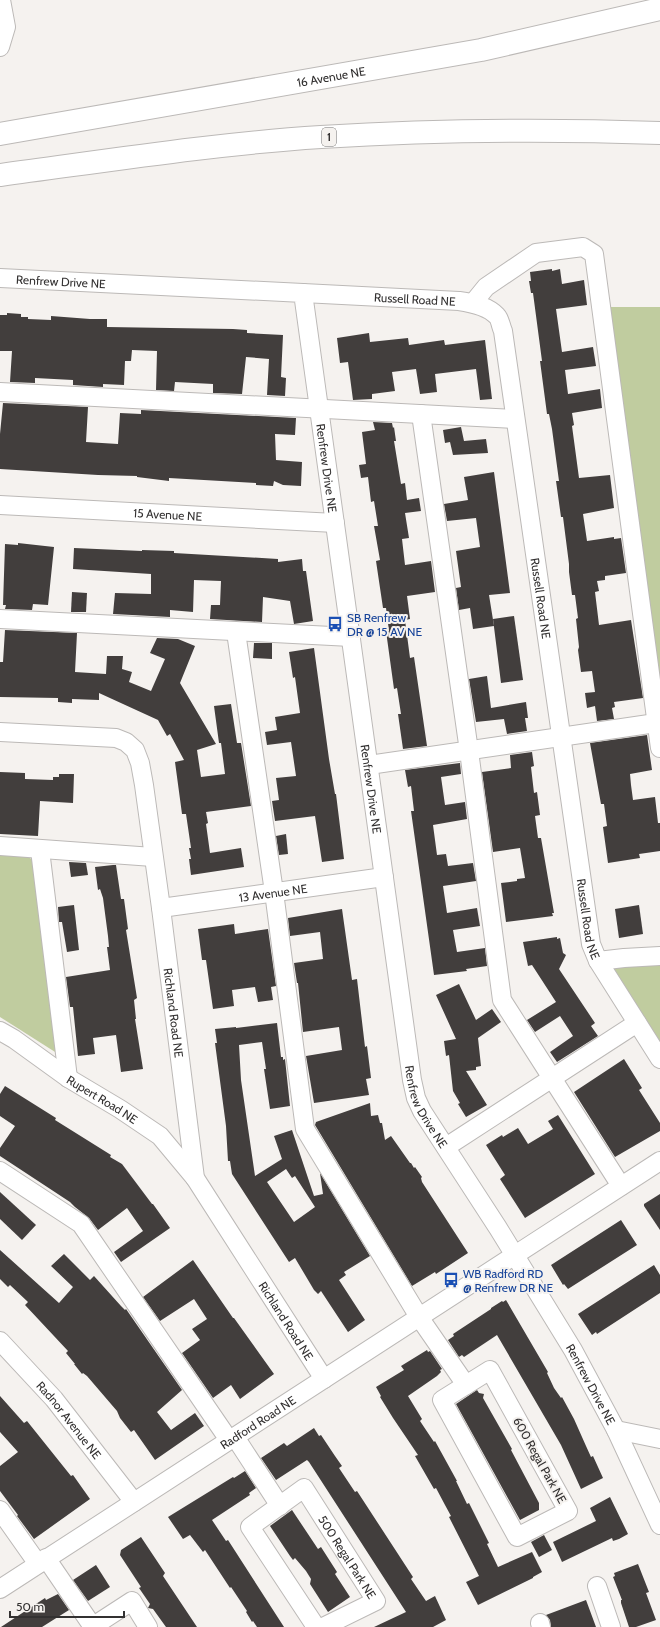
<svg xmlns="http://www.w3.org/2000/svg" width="660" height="1627" font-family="Cabin,sans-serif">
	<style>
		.green { fill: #c0cc9f }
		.building { fill: #423e3d; fill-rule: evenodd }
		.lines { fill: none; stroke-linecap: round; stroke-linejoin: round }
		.minor-casing { stroke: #bcb9b7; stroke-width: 20 }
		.highway-casing { stroke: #bcb9b7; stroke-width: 24 }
		.minor { stroke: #fff; stroke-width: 18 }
		.highway { stroke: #fff; stroke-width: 22 }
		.labels { text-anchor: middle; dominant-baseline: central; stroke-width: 4; stroke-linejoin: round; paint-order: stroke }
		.shield { fill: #f5f2ef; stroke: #6d6b6a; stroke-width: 1 }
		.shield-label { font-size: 11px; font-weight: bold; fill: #333131 }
		.street-label { font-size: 12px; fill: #333131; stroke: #f5f2ef }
		.transit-label { font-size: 12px; fill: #164399; stroke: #f5f2ef; text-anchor: start }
	</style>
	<rect width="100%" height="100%" fill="#f5f2ef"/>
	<g class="green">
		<polygon points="601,307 660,307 660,748"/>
		<polygon points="7,852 25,855 33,860 63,1057 0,1017 0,855"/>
		<polygon points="660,956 660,1059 598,961"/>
	</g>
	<g class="building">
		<polygon points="552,269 552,271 560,269 562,284 584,280 587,305 556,309 562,352 593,347 596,366 565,370 568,394 600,389 602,408 572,413 574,425 572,426 579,478 610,475 614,508 583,514 587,541 614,537 614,539 621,538 626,573 605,576 605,580 597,581 599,591 595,592 599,625 631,620 643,698 614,702 615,707 612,708 614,719 597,721 595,706 587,708 585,693 595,692 592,671 581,672 578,650 579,647 576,619 578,618 575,595 572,595 569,572 569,564 563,517 561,517 556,481 559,481 552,429 549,414 547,414 540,361 542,361 533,293 531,293 529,281 531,281 530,272"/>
		<polygon points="7,313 21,314 21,317 28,317 28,319 51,320 51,316 90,319 107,319 107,327 233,329 247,330 247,333 283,335 281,377 286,378 285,396 267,395 269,359 246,357 242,394 213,393 213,384 175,382 174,391 156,390 157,351 132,350 131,361 125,361 124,385 103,384 103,387 73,385 73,380 35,378 35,383 10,382 12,351 0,351 0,315 7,315"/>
		<polygon points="369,333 370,342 408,338 409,345 444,340 445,345 485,340 492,399 480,400 476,369 435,374 437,392 420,394 416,369 392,372 395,391 372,394 372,399 353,400 348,362 340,363 337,338"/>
		<polygon points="3,403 88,407 86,442 118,444 120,413 141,414 141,410 296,418 295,435 275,434 276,460 302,462 301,486 283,485 274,481 273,486 256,485 256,483 169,478 169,481 137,477 137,476 98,475 0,469 0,434"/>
		<polygon points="373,422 392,423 393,428 394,427 396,441 394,441 401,484 405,483 407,500 419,498 421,511 405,513 409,538 402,539 405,565 431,561 435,592 407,596 410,619 405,620 410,658 414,657 427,746 403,749 398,714 401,714 397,688 394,689 386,631 389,631 386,608 383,608 376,561 380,560 374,526 378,526 374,501 371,502 368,477 361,478 359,465 366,464 362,432 375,430"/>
		<polygon points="461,427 464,441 486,439 488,453 453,455 450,442 445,443 443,430"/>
		<polygon points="494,472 510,593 489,595 494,626 473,629 470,608 459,610 456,588 461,587 456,551 480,547 476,518 447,521 444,504 468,500 464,477"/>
		<polygon points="18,543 54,547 48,605 33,604 32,610 5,609 6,605 3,605 5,544 18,545"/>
		<polygon points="74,548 142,551 142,550 174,551 174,553 278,559 278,562 302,559 303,571 306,571 313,621 294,624 290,601 263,597 262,622 210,619 211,605 220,605 221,581 194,580 193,612 170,610 170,617 113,614 115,593 151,594 151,574 73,569"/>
		<polygon points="72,592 87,593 86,612 71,612"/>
		<polygon points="514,616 523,680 501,683 493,619"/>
		<polygon points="5,630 77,633 75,672 106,674 107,656 123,656 122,669 132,672 129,682 151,691 165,659 150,653 157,638 178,639 195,646 180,683 216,744 197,750 201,777 225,774 221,743 219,743 214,706 231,704 237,743 241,743 251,806 206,812 208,823 206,824 210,853 241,848 244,867 191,875 189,859 191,859 189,848 191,848 186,814 182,814 175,762 184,760 170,734 167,736 158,720 99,693 99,700 72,699 72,703 58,702 58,698 0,697 0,662 3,662"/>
		<polygon points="254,643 272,643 272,659 253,658"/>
		<polygon points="314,648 329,759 335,794 336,794 344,859 322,862 315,816 275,821 272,801 279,800 276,778 296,776 291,742 267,745 265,732 277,730 275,717 300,713 295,677 293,678 289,652"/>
		<polygon points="487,676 491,708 526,702 528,718 525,718 527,731 507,734 504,719 476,722 469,679"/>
		<polygon points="647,735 652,770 630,774 631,785 633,800 655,797 658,823 660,823 660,851 639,854 640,858 608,863 603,827 607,826 604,804 601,804 590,743"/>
		<polygon points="532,752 534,766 531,767 534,793 537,792 540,815 535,816 538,838 541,838 554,913 552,913 553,916 506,922 501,883 517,881 517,879 525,878 520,848 493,852 482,772 511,768 510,755"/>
		<polygon points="460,763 461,774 441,777 445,805 465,802 467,819 433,825 437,855 446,854 448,866 473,863 476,881 443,886 447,913 477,908 480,926 453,930 457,952 485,948 487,966 466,969 467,971 434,975 411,811 414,811 411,786 408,787 405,770"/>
		<polygon points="0,772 25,773 25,779 53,780 53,777 59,777 59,774 74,774 73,803 40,801 38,836 0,834"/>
		<polygon points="286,834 288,854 279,855 276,836"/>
		<polygon points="69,862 86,863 88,875 71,877"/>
		<polygon points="113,865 116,865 121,899 124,899 128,929 126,930 137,998 134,1000 136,1019 135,1019 143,1069 121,1072 116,1035 93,1038 95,1054 78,1056 73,1007 70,1007 66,977 110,970 107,947 109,947 108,936 103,898 100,889 98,890 95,867"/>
		<polygon points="74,905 79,950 67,952 62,922 59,922 58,907"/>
		<polygon points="639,905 643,934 619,938 615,909"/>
		<polygon points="342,909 352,980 357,979 365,1047 367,1046 371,1078 366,1079 369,1095 314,1103 306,1056 342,1050 339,1027 303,1032 298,983 297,983 294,963 323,959 320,932 290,936 288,918"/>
		<polygon points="234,924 235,934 268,929 276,986 271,987 273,1000 258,1002 255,987 232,990 234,1006 213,1009 206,960 202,960 198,929"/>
		<polygon points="557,937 557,939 560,938 563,953 566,955 559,969 595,1023 591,1026 598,1036 557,1062 550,1052 573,1036 560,1016 535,1032 527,1020 556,1002 532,965 528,966 523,942"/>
		<polygon points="459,984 476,1020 492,1009 501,1022 478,1038 481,1066 476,1067 476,1070 466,1071 487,1105 466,1117 458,1104 460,1103 453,1091 449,1055 446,1056 444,1041 456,1039 436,995"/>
		<path d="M277 1023 281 1057H283V1060L285 1059 290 1106 270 1109 264 1069H266L262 1042 239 1045 241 1080 255 1176 282 1159 274 1136 292 1130 314 1196 323 1194 320 1173 370 1256 344 1272 346 1275 339 1280 365 1320 348 1332 321 1291 318 1294 314 1290 295 1258 289 1262 232 1174 230 1161H228L226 1126 215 1043H217L215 1029 236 1027V1028ZM286 1169 292 1178 295 1176 315 1207 294 1222 267 1182Z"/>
		<polygon points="624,1059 642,1088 639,1090 660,1123 660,1131 615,1157 574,1092"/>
		<polygon points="5,1086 56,1118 55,1120 111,1155 110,1157 122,1164 152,1204 153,1204 170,1228 121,1262 114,1252 143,1231 127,1208 98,1230 89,1218 75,1207 70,1202 0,1156 0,1148 15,1126 0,1116 0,1094"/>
		<polygon points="370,1103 371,1116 378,1115 380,1123 382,1123 385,1140 391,1136 410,1163 411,1163 414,1168 415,1167 422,1177 421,1178 422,1182 468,1253 436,1274 435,1272 412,1286 315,1125 316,1122"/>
		<polygon points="558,1115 595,1174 525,1218 500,1179 505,1175 486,1145 502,1135 503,1137 518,1128 528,1144 553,1129 548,1121"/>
		<polygon points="0,1192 36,1225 22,1240 0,1219"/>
		<polygon points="660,1194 660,1230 644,1206 644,1204"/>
		<polygon points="621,1220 637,1245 568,1289 564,1284 563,1285 551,1265"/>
		<polygon points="0,1250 59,1303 73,1287 51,1266 64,1254 90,1280 94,1276 121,1306 125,1310 126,1309 182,1390 157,1412 171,1430 195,1413 204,1426 155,1460 134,1430 131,1432 120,1418 117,1411 87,1376 83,1373 82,1374 74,1364 75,1364 66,1353 68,1351 25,1305 28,1302 10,1285 8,1287 0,1279"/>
		<polygon points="193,1260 233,1318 234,1318 274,1374 240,1399 231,1385 213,1398 182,1353 200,1340 192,1329 207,1319 194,1299 160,1321 143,1297"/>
		<polygon points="654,1265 660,1275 660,1293 597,1334 596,1332 592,1335 578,1314"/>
		<polygon points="506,1300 548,1372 547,1373 554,1388 561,1398 562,1397 574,1419 586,1446 591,1457 593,1456 603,1478 581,1489 561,1445 497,1335 464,1357 462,1355 459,1357 448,1340 454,1336 453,1334 491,1309 491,1308 502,1301 503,1302"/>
		<polygon points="427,1350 428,1352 430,1351 442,1369 440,1370 441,1372 437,1376 408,1396 422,1419 420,1421 434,1442 435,1441 457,1481 456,1481 467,1504 469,1503 489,1543 487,1544 498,1567 532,1552 542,1572 533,1577 533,1578 478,1605 466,1582 479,1576 449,1517 451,1516 445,1505 436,1488 434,1489 415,1456 418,1455 393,1418 380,1397 381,1396 376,1387 404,1370 401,1366"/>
		<polygon points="477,1390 479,1393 484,1394 483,1398 512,1449 511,1450 539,1503 539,1510 520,1520 456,1404"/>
		<polygon points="0,1396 24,1423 27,1421 71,1476 73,1475 90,1499 34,1539 17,1516 18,1515 0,1491 0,1466 18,1452 0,1432"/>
		<polygon points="314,1428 319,1436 321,1435 335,1456 342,1466 339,1468 355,1492 357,1491 413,1577 411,1579 426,1601 435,1596 446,1620 433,1627 374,1627 406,1612 309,1462 307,1460 276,1480 261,1458 284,1443 287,1446"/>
		<polygon points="245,1471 256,1488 249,1493 250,1495 212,1520 226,1541 228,1540 284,1627 257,1627 253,1621 252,1622 246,1612 247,1611 231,1587 230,1588 205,1550 203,1552 190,1535 183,1539 168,1517 233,1477 234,1478"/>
		<polygon points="610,1497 628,1534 619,1539 613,1541 612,1538 562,1562 553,1542 596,1521 590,1508"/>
		<polygon points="292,1510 318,1549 321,1547 337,1572 335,1574 350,1597 328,1612 310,1584 311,1579 306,1571 295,1558 293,1560 290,1556 270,1526"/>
		<polygon points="544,1535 552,1550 539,1557 531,1542"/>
		<polygon points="141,1537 165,1573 163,1576 197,1627 166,1627 153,1609 148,1608 150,1604 139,1588 141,1587 120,1555 121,1550"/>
		<polygon points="638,1564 649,1592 646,1593 656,1620 636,1627 629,1627 621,1603 621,1600 622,1600 613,1577 615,1576 614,1573"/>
		<polygon points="96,1565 110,1587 88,1601 73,1580"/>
		<polygon points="58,1594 69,1610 42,1627 1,1627 45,1598 46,1600"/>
		<polygon points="586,1600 596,1627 551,1627 550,1620 546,1615"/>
	</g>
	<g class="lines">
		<defs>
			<g id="minor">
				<polyline points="0,47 6,27 1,0"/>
				<path id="s1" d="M0 278 303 293 412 1080 416 1098 422 1111 498 1228 573 1350 616 1430 660 1525"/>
				<path id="s2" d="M303 293 459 301C472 303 488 306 497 316 500 319 501 327 503 331L591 944 598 961 660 1059"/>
				<polyline points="473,303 486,287 536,253 583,247 594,254 660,748"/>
				<polyline points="0,392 515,419"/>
				<polyline points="421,414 469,751 502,1000 621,1186"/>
				<path id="s3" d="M0 505 335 523"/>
				<polyline points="0,619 351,637"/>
				<polyline points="236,632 274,892 305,1129 419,1317 466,1385"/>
				<path id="s4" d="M0 732 116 738 126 742 135 750 140 763 144 785 161 908 195 1178 324 1379"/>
				<polyline points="369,765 656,723"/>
				<polyline points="0,846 153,857"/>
				<polyline points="40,850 68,1078"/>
				<path id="s5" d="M161 908 384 877"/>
				<polyline points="598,961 624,958 660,956"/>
				<path id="s6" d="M0 1031 14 1039 68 1078 120 1109 160 1136 195 1178"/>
				<polyline points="446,1147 637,1023"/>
				<polyline points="0,1171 81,1224 229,1440"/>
				<path id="s7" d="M0 1341 54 1399 134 1502"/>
				<polygon points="490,1370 568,1511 517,1537 442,1400"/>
				<polyline points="616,1430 660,1439"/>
				<polyline points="235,1437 280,1506"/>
				<polyline points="0,1510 38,1564"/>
				<polyline points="46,1558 93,1627"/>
				<polyline points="597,1586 611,1627"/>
				<path id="s8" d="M0 1589 660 1161"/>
				<polyline points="540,1623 541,1627"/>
				<polyline points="92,1627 132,1601 148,1627"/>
				<path id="s9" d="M316 1627 250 1527 304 1488 376 1601 323 1627"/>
			</g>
			<g id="highway">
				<path id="s10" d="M0 134 481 50 660 9"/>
				<path d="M0 175C106 161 213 144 321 137 434 130 547 129 660 133"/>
			</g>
		</defs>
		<use href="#minor" class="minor-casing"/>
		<use href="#highway" class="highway-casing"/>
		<use href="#minor" class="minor"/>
		<use href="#highway" class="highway"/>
	</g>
	<defs>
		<symbol id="bus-bare" viewBox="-9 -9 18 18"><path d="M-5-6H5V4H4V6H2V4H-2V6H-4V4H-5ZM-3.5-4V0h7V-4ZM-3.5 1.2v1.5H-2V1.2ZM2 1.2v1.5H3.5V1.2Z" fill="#1a4fb4" stroke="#f5f2ef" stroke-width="2.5" paint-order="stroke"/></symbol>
	</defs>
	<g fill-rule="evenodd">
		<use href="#bus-bare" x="324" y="613" width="22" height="22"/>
		<use href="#bus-bare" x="440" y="1269" width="22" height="22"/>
	</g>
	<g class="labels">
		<rect class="shield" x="322" y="128" width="14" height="18" rx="3"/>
		<g class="shield-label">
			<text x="329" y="137">1</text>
		</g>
		<g class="street-label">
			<text stroke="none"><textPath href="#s10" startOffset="336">16 Avenue NE</textPath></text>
			<text stroke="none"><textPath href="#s1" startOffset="61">Renfrew Drive NE</textPath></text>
			<text stroke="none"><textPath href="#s2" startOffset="112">Russell Road NE</textPath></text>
			<text stroke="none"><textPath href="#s1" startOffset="480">Renfrew Drive NE</textPath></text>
			<text stroke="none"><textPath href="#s3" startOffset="168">15 Avenue NE</textPath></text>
			<text stroke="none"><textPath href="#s2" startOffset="484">Russell Road NE</textPath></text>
			<text stroke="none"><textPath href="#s1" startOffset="804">Renfrew Drive NE</textPath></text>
			<text stroke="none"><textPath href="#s5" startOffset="113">13 Avenue NE</textPath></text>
			<text stroke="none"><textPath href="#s2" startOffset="808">Russell Road NE</textPath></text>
			<text stroke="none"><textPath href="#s4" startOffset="405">Richland Road NE</textPath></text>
			<text stroke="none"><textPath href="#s6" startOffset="123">Rupert Road NE</textPath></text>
			<text stroke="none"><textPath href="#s1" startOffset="1128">Renfrew Drive NE</textPath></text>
			<text stroke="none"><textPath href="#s4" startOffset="741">Richland Road NE</textPath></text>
			<text stroke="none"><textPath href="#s1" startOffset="1452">Renfrew Drive NE</textPath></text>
			<text stroke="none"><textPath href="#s7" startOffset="105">Radnor Avenue NE</textPath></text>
			<text stroke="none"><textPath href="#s8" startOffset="307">Radford Road NE</textPath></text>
			<text transform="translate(540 1460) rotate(61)">600 Regal Park NE</text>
			<text stroke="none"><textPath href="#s9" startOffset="268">500 Regal Park NE</textPath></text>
		</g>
		<g class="transit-label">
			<text x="347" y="617">SB Renfrew<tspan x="347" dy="14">DR @ 15 AV NE</tspan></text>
			<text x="463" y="1273">WB Radford RD<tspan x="463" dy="14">@ Renfrew DR NE</tspan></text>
		</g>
	</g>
	<path d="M10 1611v6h114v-6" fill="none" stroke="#333131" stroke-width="2"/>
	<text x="16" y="1611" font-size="12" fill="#333131" stroke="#f5f2ef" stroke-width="3" paint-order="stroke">50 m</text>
</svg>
